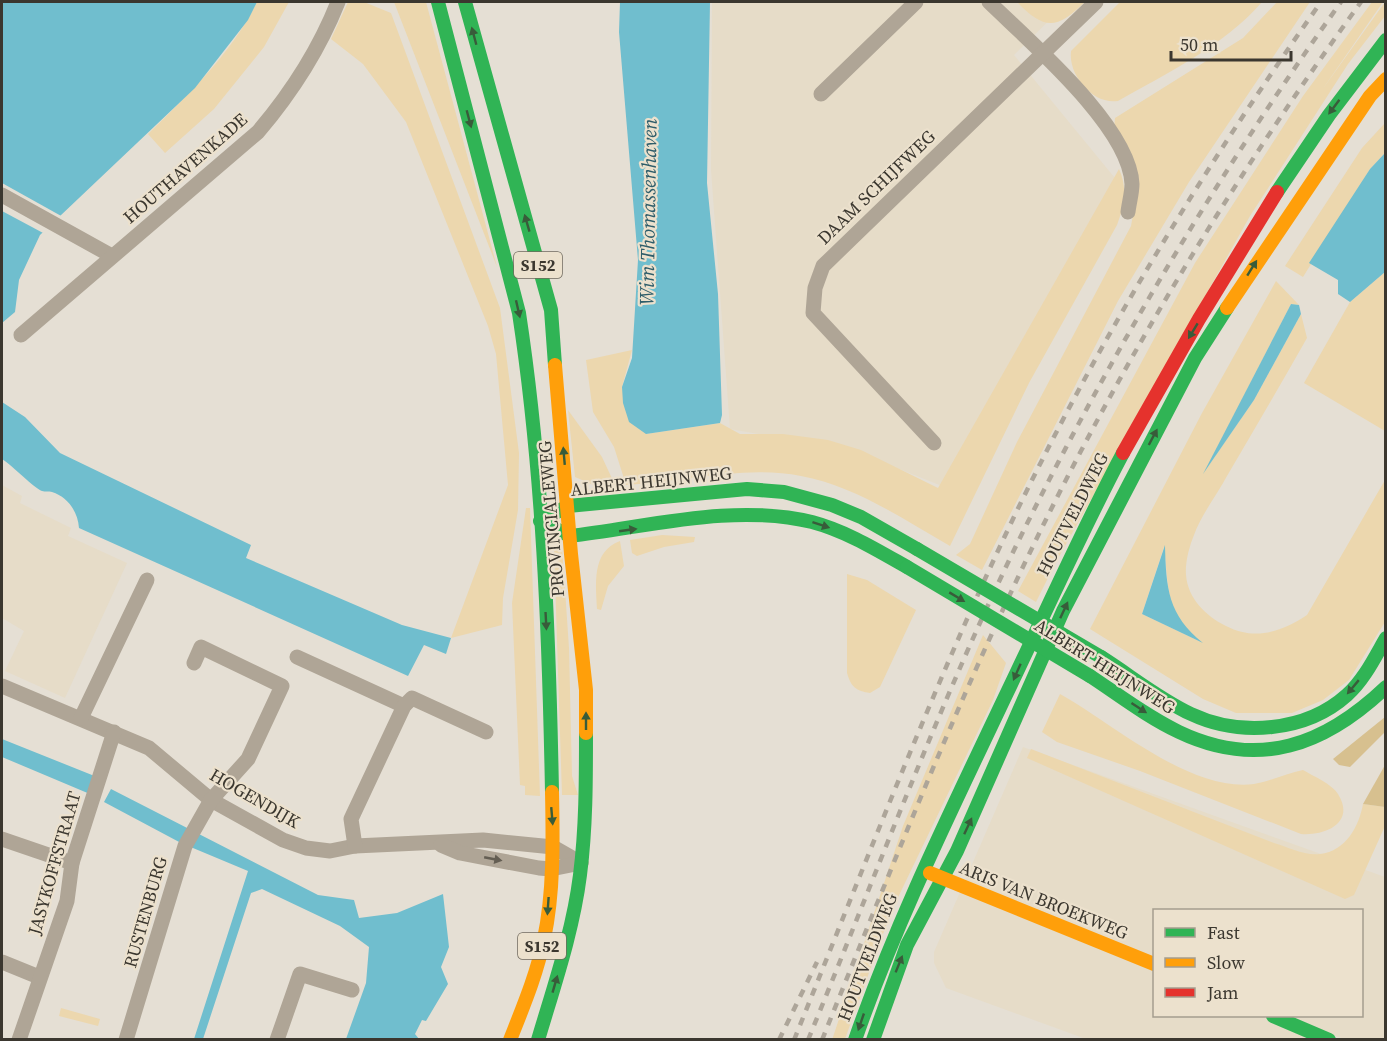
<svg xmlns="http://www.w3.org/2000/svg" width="1387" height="1041" font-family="'Source Serif 4',serif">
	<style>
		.built { fill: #e6dcc8; fill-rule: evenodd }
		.green { fill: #ecd7ae; fill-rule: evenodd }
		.forest { fill: #d7c08f }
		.water { fill: #70bece }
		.pier { fill: #e5dfd4 }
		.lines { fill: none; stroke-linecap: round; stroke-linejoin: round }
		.street { stroke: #afa596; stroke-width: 15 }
		.fast { stroke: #30b455; stroke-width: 14 }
		.slow { stroke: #ff9f0a; stroke-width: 14 }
		.jam { stroke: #e5322d; stroke-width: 14 }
		.rail { stroke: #ada599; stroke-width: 4.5; stroke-dasharray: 8 8; stroke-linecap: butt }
		.fast-bridge { stroke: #30b455; stroke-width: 14 }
		.oneway { fill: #385c3a }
		.oneway2 { fill: #645e53 }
		.labels { text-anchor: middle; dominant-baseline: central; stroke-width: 4.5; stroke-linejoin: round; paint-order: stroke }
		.shield { fill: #ece1cd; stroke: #706a5e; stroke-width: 1.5 }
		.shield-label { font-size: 16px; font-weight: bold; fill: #3b372f }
		.street-label { font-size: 18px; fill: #3b372f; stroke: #ece1cd }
		.water-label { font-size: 20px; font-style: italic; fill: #2e5d6a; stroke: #ece1cd }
	</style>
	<rect width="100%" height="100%" fill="#e5dfd4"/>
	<g class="built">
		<polygon points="712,2 1068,2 1014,55 1119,183 942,486 854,451 730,429 711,170"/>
		<polygon points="2,485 22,496 20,503 71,528 68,536 127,563 65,698 5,671 24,631 2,618"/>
		<path d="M1023 747 1385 877V1039H1345L1335 1036 1333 1040 1086 1039 946 988 934 963V952ZM1154 910H1362V1016H1154Z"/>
	</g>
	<g class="green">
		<path d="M257 2H289L264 47 214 109 165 153 148 134C188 95 232 53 257 2Z"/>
		<polygon points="348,2 364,2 391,13 500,308 519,453 518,510 503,598 502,625 451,638 508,485 496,354 488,326 406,122 363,64 331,39"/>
		<polygon points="394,2 426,2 497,267"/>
		<path d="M1017 2H1085C1057 29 1045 31 1017 2Z"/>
		<path d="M1120 2H1262C1224 46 1167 73 1118 101 1093 105 1068 75 1071 51Z"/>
		<polygon points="1277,2 1310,2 1189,182 1118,301 982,570 956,555 970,544 1017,442 1131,226 1134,209 1114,130 1115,118 1243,38"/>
		<polygon points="1372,2 1383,2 1322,90 1385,2 1385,16 1348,64 1250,216 1056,562 1036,602 1018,591 1195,263 1303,96"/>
		<polygon points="1385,123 1385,153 1370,169 1303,277 1285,266 1362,148"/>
		<path d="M1119 169C1128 189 1124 206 1117 225L1029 383 950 546C903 519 855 486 801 476 744 465 683 482 626 485L614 447 593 412 586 360 632 350 622 387 646 434 720 423 740 434H783L828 440 861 450 938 488Z"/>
		<polygon points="1385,272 1385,431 1304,383 1350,302"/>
		<path d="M1276 281 1299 305 1291 304 1207 468 1254 400 1301 314 1307 338C1281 384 1254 430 1227 476 1217 495 1201 515 1194 535 1189 547 1185 563 1186 575 1188 599 1206 616 1226 626 1255 641 1281 632 1307 615L1385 480V622L1349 680 1323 700 1292 713H1236L1203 699 1090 629 1202 413ZM1164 547C1168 574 1165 606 1185 628 1189 633 1195 636 1199 641L1142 614Z"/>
		<polygon points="568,410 602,457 615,485 596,486 575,477"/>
		<polygon points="526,508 530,508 540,796 525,795 525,786 520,785 512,603"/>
		<polygon points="662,535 695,537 694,542 664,547 637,556 632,553 630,540"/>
		<path d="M620 541 624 566 608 586 601 610 597 609C596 584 591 552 620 541Z"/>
		<polygon points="562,546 569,648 572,776 578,795 562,795 554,548"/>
		<path d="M847 574 867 580 916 610 880 687 870 693C856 691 851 687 847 673Z"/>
		<polygon points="983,635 1006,663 993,700 891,912 845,1039 832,1040 903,826"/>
		<path d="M1060 694C1114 724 1189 792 1254 784 1271 781 1287 773 1303 770 1313 776 1332 784 1338 794 1356 823 1325 836 1301 834L1140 771 1057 742 1042 732Z"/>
		<path d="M1031 749 1274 843C1288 847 1305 856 1320 854 1346 851 1359 826 1363 804L1385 807V826L1354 895 1345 899 1027 758Z"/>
		<polygon points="61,1008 100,1019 98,1026 59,1016"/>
	</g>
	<g class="forest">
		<polygon points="1385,717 1385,732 1350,767 1339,765 1333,759"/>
		<polygon points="1385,765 1385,807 1363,804"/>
	</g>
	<g class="water">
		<polygon points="2,2 257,2 248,20 195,88 40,235 19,280 15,312 2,323"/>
		<polygon points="620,2 710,2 707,183 718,294 722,415 720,423 646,434 629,422 623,403 622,387 632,358 638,260 619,32"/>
		<polygon points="1385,153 1385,272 1350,302 1338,294 1338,280 1309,263 1370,169"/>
		<polygon points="1291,304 1299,305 1301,314 1254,400 1203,474"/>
		<path d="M2 402 25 417 60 453 251 545 246 558 402 625 451 638 446 654 424 645 408 676 79 528C78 512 68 497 52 492 49 491 45 492 42 491 34 488 13 466 2 459Z"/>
		<path d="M1165 545C1166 588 1168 615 1203 643L1142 614Z"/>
		<polygon points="2,739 102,779 97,797 2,757"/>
		<polygon points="111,789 318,895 354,900 359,918 397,913 443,894 449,947 441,967 448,984 426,1021 422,1020 415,1034 419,1039 346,1039 366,983 369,947 340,926 262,889 251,893 203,1039 194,1039 248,871 181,843 104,802"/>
	</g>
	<polygon class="pier" points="2,183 63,217 45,234 2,211"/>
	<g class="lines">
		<g class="street">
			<path d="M989 2C1029 41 1130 127 1132 184 1132 193 1129 203 1128 212"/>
			<polyline points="821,94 916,2"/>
			<polyline points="2,195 112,256"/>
			<path d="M21 335 258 132C292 92 319 50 338 2"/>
			<polyline points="934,443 813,313 815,288 823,266 1096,2"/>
			<polyline points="297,657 404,706"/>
			<polyline points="2,686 149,748 211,800 283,840 306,848 330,851 355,846 483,840 553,847 581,863"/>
			<polyline points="81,718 147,580"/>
			<polyline points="2,839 72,863"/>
			<polyline points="441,845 460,853 539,868 551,869 581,863"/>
			<polyline points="355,846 351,819 404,706 412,698 486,732"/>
			<polyline points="2,962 39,977"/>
			<polyline points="19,1040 67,901 72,863 114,732"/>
			<polyline points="126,1040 185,846 211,800 248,759 282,686 201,647 194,663"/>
			<polyline points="277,1040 300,974 352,990"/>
		</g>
		<g class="fast">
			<path d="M438 2 519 313C543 471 549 632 552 792"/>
			<polyline points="465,2 551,310 555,365"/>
			<polyline points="1277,192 1329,115 1386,40"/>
			<polyline points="540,521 568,506 747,489 784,492 832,505 861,517 917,549"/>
			<path d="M556 529 570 536C648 527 733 503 812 522 846 531 877 550 907 567"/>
			<path d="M1101 657C1131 676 1159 699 1191 714 1240 737 1306 732 1347 695 1364 680 1375 657 1386 638"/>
			<path d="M1090 676C1119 695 1147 717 1179 732 1259 770 1325 745 1386 687"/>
			<polyline points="1273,1016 1329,1040"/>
			<path d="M538 1040C554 986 573 931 580 875 586 828 586 781 586 733"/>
			<path d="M855 1040C896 922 951 811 1004 699 1044 616 1080 534 1123 453"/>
			<polyline points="873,1040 907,945 957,851 1063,611 1195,358 1227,308"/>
		</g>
		<g class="slow">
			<polyline points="1227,308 1370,96 1386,79"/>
			<polyline points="555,365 571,554 586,690 586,733"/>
			<polyline points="930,873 1154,964"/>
			<path d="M510 1040C523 1007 537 974 544 939 554 892 553 840 552 792"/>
		</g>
		<polyline class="jam" points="1123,453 1199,319 1277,192"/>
		<g class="rail">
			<polyline points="779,1040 817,962"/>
			<path d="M794 1040C858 882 919 723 990 568 1081 369 1195 180 1321 2"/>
			<path d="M808 1040C876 875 938 706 1016 546 1109 356 1218 174 1341 2"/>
			<path d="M822 1040C889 874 955 707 1033 546 1125 356 1237 173 1361 2"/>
		</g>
		<g class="fast-bridge">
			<polyline points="917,549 1101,657"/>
			<polyline points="907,567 1090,676"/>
		</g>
	</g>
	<defs><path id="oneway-solid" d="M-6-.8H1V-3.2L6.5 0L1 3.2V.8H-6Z" transform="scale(1.5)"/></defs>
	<g class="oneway">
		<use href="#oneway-solid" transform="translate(474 36) rotate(-105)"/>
		<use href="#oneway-solid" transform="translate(1334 107) rotate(127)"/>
		<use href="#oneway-solid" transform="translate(469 119) rotate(75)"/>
		<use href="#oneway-solid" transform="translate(527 223) rotate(-106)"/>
		<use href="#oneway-solid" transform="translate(1252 268) rotate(-58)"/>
		<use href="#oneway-solid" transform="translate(518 309) rotate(77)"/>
		<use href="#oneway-solid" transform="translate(1193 331) rotate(121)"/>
		<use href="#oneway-solid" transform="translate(1153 437) rotate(-62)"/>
		<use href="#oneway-solid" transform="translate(564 456) rotate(-95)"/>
		<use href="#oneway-solid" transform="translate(821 525) rotate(18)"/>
		<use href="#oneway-solid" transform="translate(628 530) rotate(-8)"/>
		<use href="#oneway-solid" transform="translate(957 597) rotate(31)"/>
		<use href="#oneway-solid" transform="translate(1064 610) rotate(-65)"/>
		<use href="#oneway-solid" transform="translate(546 621) rotate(87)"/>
		<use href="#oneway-solid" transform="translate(1017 672) rotate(114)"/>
		<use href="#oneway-solid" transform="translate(1353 687) rotate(130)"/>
		<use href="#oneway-solid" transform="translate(1139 708) rotate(33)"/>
		<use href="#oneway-solid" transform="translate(586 721) rotate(-90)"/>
		<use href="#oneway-solid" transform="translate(552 816) rotate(85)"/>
		<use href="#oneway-solid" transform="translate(968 826) rotate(-65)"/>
		<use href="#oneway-solid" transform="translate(548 906) rotate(94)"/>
		<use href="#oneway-solid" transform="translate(899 964) rotate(-68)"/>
		<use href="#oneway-solid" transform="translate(555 984) rotate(-74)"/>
		<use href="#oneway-solid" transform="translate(861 1022) rotate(109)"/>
	</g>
	<use class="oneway2" href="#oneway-solid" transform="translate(493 859) rotate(11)"/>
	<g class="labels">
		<g class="shield">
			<rect x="514" y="252" width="48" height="26" rx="4.5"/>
			<rect x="518" y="933" width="48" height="26" rx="4.5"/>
		</g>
		<g class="shield-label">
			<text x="538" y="265">S152</text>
			<text x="542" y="946">S152</text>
		</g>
		<g class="street-label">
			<text transform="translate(185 168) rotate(-41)">HOUTHAVENKADE</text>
			<text transform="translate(876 187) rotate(-44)">DAAM SCHIJFWEG</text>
			<text transform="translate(651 481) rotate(-6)">ALBERT HEIJNWEG</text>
			<text transform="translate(1072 514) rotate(-63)">HOUTVELDWEG</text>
			<text transform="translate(551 519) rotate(-95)">PROVINCIALEWEG</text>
			<text transform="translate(1105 666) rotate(32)">ALBERT HEIJNWEG</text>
			<text transform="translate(255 798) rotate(30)">HOGENDIJK</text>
			<text transform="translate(54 863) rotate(-74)">JASYKOFFSTRAAT</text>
			<text transform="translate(1044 900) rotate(22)">ARIS VAN BROEKWEG</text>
			<text transform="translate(145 912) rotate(-74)">RUSTENBURG</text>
			<text transform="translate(867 957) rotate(-69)">HOUTVELDWEG</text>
		</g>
		<g class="water-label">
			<text transform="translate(648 212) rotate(-89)">Wim Thomassenhaven</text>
		</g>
	</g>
	<rect width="1387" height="1041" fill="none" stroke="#3b372f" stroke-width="6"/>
	<rect x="1153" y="909" width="210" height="108" fill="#ece1cd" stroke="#a59d8e" stroke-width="1.5"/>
	<rect x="1165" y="928" width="30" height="9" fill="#30b455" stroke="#a59d8e" stroke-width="1.5"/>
	<text x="1207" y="939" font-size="18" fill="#3b372f">Fast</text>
	<rect x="1165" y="958" width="30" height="9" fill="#ff9f0a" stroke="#a59d8e" stroke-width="1.5"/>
	<text x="1207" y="969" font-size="18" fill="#3b372f">Slow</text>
	<rect x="1165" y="988" width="30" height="9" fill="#e5322d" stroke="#a59d8e" stroke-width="1.5"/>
	<text x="1207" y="999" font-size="18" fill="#3b372f">Jam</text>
	<path d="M1171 51v9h120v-9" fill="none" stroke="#3b372f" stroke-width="3"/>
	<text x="1180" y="51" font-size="18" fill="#3b372f" stroke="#ece1cd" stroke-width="4.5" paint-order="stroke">50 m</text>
</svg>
